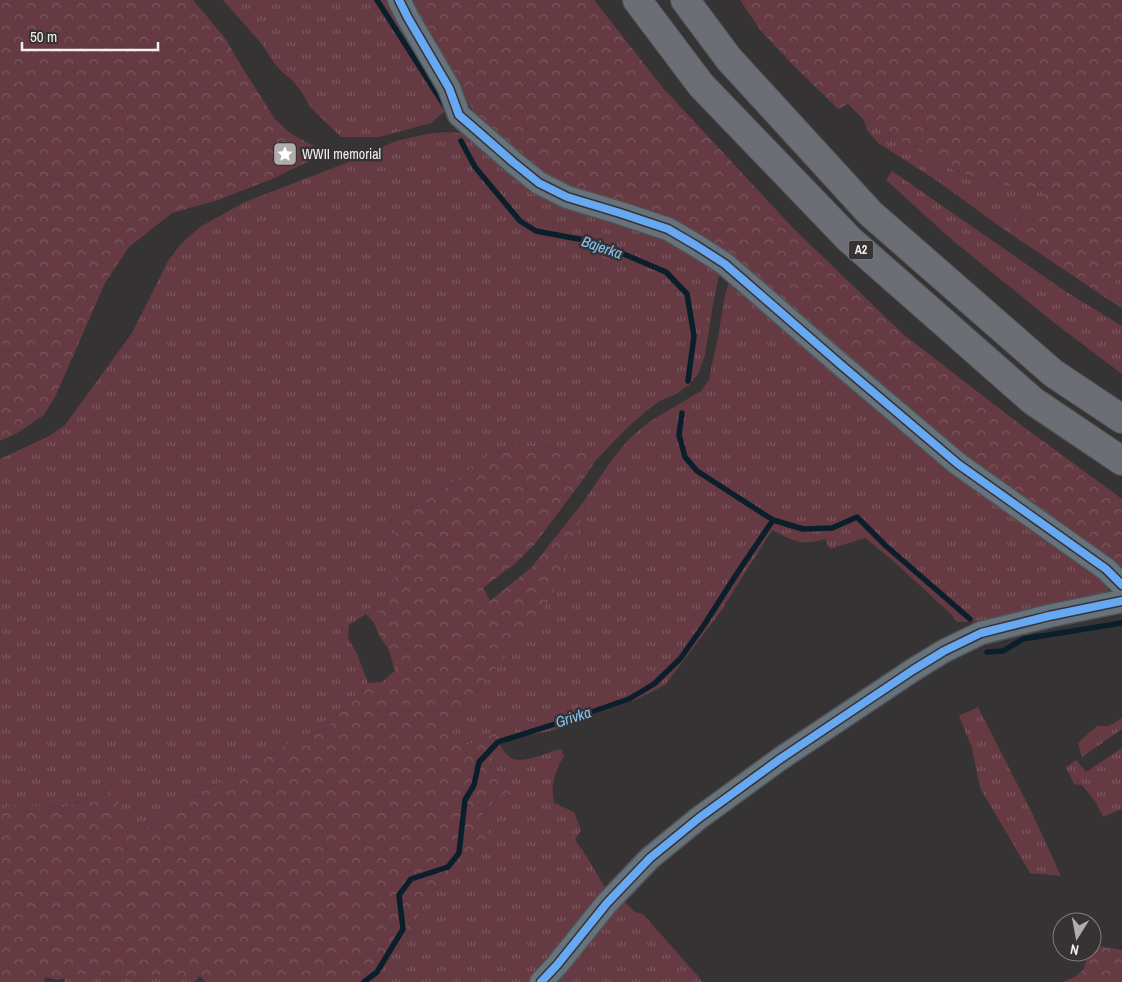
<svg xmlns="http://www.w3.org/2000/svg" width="1122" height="982" font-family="'Archivo Narrow',sans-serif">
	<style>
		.grass { fill: url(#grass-tufts) }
		.forest { fill: url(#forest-crowns) }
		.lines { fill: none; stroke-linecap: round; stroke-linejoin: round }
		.stream { stroke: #0b1f2b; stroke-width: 5.5 }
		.minor-casing { stroke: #535252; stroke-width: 25 }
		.highway-casing { stroke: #535252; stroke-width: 30 }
		.minor { stroke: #66737d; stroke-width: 22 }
		.highway { stroke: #6b6f75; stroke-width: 28 }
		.cycleway-casing { stroke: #373233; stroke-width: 11 }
		.cycleway { stroke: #66a8f1; stroke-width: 8 }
		.labels { text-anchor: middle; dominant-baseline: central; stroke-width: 5; stroke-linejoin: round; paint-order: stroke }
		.shield { fill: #373233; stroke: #b9b6b6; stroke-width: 1 }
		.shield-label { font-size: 12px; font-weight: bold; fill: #f1eeee }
		.poi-label { font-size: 14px; fill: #f1eeee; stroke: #373233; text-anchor: start }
		.water-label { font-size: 15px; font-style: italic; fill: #80c8fa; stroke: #373233 }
	</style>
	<defs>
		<pattern id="grass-tufts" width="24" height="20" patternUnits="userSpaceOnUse" patternTransform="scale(1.25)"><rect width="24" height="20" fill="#663a42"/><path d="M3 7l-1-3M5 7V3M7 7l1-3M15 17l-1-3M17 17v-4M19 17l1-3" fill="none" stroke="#7c575e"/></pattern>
		<pattern id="forest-crowns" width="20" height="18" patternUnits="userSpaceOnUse" patternTransform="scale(1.25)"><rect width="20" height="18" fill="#663a42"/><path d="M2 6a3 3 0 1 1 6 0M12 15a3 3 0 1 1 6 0" fill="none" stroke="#7c575e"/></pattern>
	</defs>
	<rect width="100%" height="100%" fill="#363334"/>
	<g class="grass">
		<polygon points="223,0 393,0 448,93 444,112 431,123 379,137 341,137 310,107 302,92 291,79 282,72 272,60 262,44"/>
		<polygon points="864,120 946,166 978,180 1027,189 1046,188 1039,216 1031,224 1009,215 999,226 936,180 878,143 867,130"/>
		<polygon points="446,132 460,133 471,137 660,232 720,270 713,304 705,355 698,374 689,385 676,394 660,401 645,412 627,428 595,461 581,450 513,445 489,454 442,490 391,519 402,563 388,591 374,623 366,614 349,625 348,638 357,654 368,683 358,692 351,702 327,728 297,738 263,760 204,791 173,805 160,824 141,829 125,826 116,814 116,806 115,791 64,807 14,805 0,810 0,459 49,436 65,425 132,333 168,261 181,244 200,227 245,202 346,163 396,141 427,134"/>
		<polygon points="892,171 1068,293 1122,326 1122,374 1048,318 951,239 886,180"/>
		<polygon points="1122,269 1122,308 1106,298"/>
		<path d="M734 282 1108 580V591L1101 599 1033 613 969 622H957L951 614 892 560 865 538 830 549 825 539C800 546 794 541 772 530L721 611 665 685 635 700 575 721 555 730 535 734 519 736 511 728 490 733 476 742 462 746 450 739 451 726 495 668 528 633 551 595 585 511 584 501 613 458 630 438 649 422 701 391 709 380 711 369 718 337 725 295 728 285Z"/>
		<polygon points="978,707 1032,813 1061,876 1030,873 980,788 972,748 959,716"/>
		<polygon points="1122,718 1122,729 1082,757 1078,743 1097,726 1109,726"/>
		<path d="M499 744C503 749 507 757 513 759 526 763 548 752 561 749L564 756C555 772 550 784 554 803L574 812 581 830 575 840 585 854 606 889 533 982H372L414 926 428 894 438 888 489 832 483 816 500 794 510 796 509 781 497 770 488 749Z"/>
		<polygon points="1122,748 1122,809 1103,817 1095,801 1082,785 1074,784 1066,767 1076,760 1086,772"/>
		<polygon points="621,898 635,912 643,914 703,982 558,982 577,950"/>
		<polygon points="78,974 121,978 171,974 192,982 64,982 65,978"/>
	</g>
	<g class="forest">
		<polygon points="0,0 193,0 225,38 242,67 275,119 290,133 326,153 272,179 218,200 172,213 129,247 105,283 55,397 44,415 17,433 0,441"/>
		<polygon points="408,0 594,0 663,88 792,227 903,334 1009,416 1122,499 1122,567 1109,556 991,476 931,430 718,251 565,187 531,170 498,138 476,115 421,27"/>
		<polygon points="740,0 1122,0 1122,269 1106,298 999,226 1009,215 1031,224 1039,216 1045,188 1027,189 978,180 946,166 864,120 848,104 838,109 791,63 761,31"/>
		<polygon points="513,445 582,450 595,461 585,477 534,545 517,562 483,588 490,601 532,567 584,501 585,511 552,595 528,633 495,668 451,726 450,739 462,746 476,742 490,733 511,728 519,736 488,749 497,770 509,781 511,796 500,794 483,815 489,832 482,847 454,877 428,894 414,926 372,982 205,982 200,976 194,982 192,982 171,974 121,978 78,974 58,980 45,977 44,982 0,982 0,810 14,805 64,807 115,791 124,796 116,806 116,814 125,826 141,829 160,824 173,805 204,791 263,760 297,738 327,728 351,702 358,692 368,683 382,682 395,671 389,650 379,635 374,623 388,591 402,563 391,519 442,490 489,454"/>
		<polygon points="1099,946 1122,950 1122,982 1062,982 1075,977 1084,969 1088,952 1092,952 1092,949"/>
	</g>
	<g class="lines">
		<g class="stream">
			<polyline points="377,0 446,108"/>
			<polyline points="461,141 475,167 520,221 536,231 573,238 593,241 666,272 687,294 694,336 688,381"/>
			<polyline points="682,413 679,435 685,457 697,471 773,520"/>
			<polyline points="987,652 1003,651 1023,639 1122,623"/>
			<polyline points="364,982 377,972 403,929 399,895 411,879 448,867 459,853 465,800 474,785 479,762 498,742 580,716 629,699 654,684 680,659 704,625 736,575 773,520 803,529 832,528 857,517 886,546 970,619"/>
		</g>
		<defs>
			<g id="minor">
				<polyline points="399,0 408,18 449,88 459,115 513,162 539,183 567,197 620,213 668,229 697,246 725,264 840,364 958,464 1106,569 1122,585"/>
				<polyline points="541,982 557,965 607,903 650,858 699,818 780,759 913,670 944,651 981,633 1049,616 1122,601"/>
			</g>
			<g id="highway">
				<polyline points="637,0 701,85 849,239 1033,401 1122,461"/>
				<polyline points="685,0 729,59 870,213 1053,373 1122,419"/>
			</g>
		</defs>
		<use href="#minor" class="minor-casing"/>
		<use href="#highway" class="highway-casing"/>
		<use href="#minor" class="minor"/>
		<use href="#highway" class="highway"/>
		<defs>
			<g id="cycleway">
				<polyline points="399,0 408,18 449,88 459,115 513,162 539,183 567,197 620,213 668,229 697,246 725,264 840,364 958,464 1106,569 1122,585"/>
				<polyline points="541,982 557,965 607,903 650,858 699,818 780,759 913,670 944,651 981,633 1049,616 1122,601"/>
			</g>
		</defs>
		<use href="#cycleway" class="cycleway-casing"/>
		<use href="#cycleway" class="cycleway"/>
	</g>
	<defs>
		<symbol id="sight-square" viewBox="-11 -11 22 22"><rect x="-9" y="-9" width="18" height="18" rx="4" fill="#b0adad" stroke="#373233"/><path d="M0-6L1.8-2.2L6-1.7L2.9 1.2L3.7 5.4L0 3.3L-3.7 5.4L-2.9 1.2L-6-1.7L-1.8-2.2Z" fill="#fff"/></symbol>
	</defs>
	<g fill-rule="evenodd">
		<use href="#sight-square" x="271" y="140" width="28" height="28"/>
	</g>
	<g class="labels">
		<rect class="shield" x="848.5" y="240.5" width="25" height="19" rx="4"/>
		<g class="shield-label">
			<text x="861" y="250">A2</text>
		</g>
		<g class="poi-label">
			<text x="302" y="154">WWII memorial</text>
		</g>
		<g class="water-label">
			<text transform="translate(602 247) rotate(19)">Bajerka</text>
			<text transform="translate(573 717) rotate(-18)">Grivka</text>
		</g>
	</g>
	<g transform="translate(1077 937) rotate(191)"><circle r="24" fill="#373233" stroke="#817d7e"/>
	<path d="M0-4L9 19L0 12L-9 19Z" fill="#b0adad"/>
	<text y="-8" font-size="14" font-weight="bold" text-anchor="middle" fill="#f1eeee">N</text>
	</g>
	<path d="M22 42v8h136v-8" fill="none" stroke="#f1eeee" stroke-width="2.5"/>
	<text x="30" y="42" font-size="15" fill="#f1eeee" stroke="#373233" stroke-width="4" paint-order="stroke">50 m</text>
</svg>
